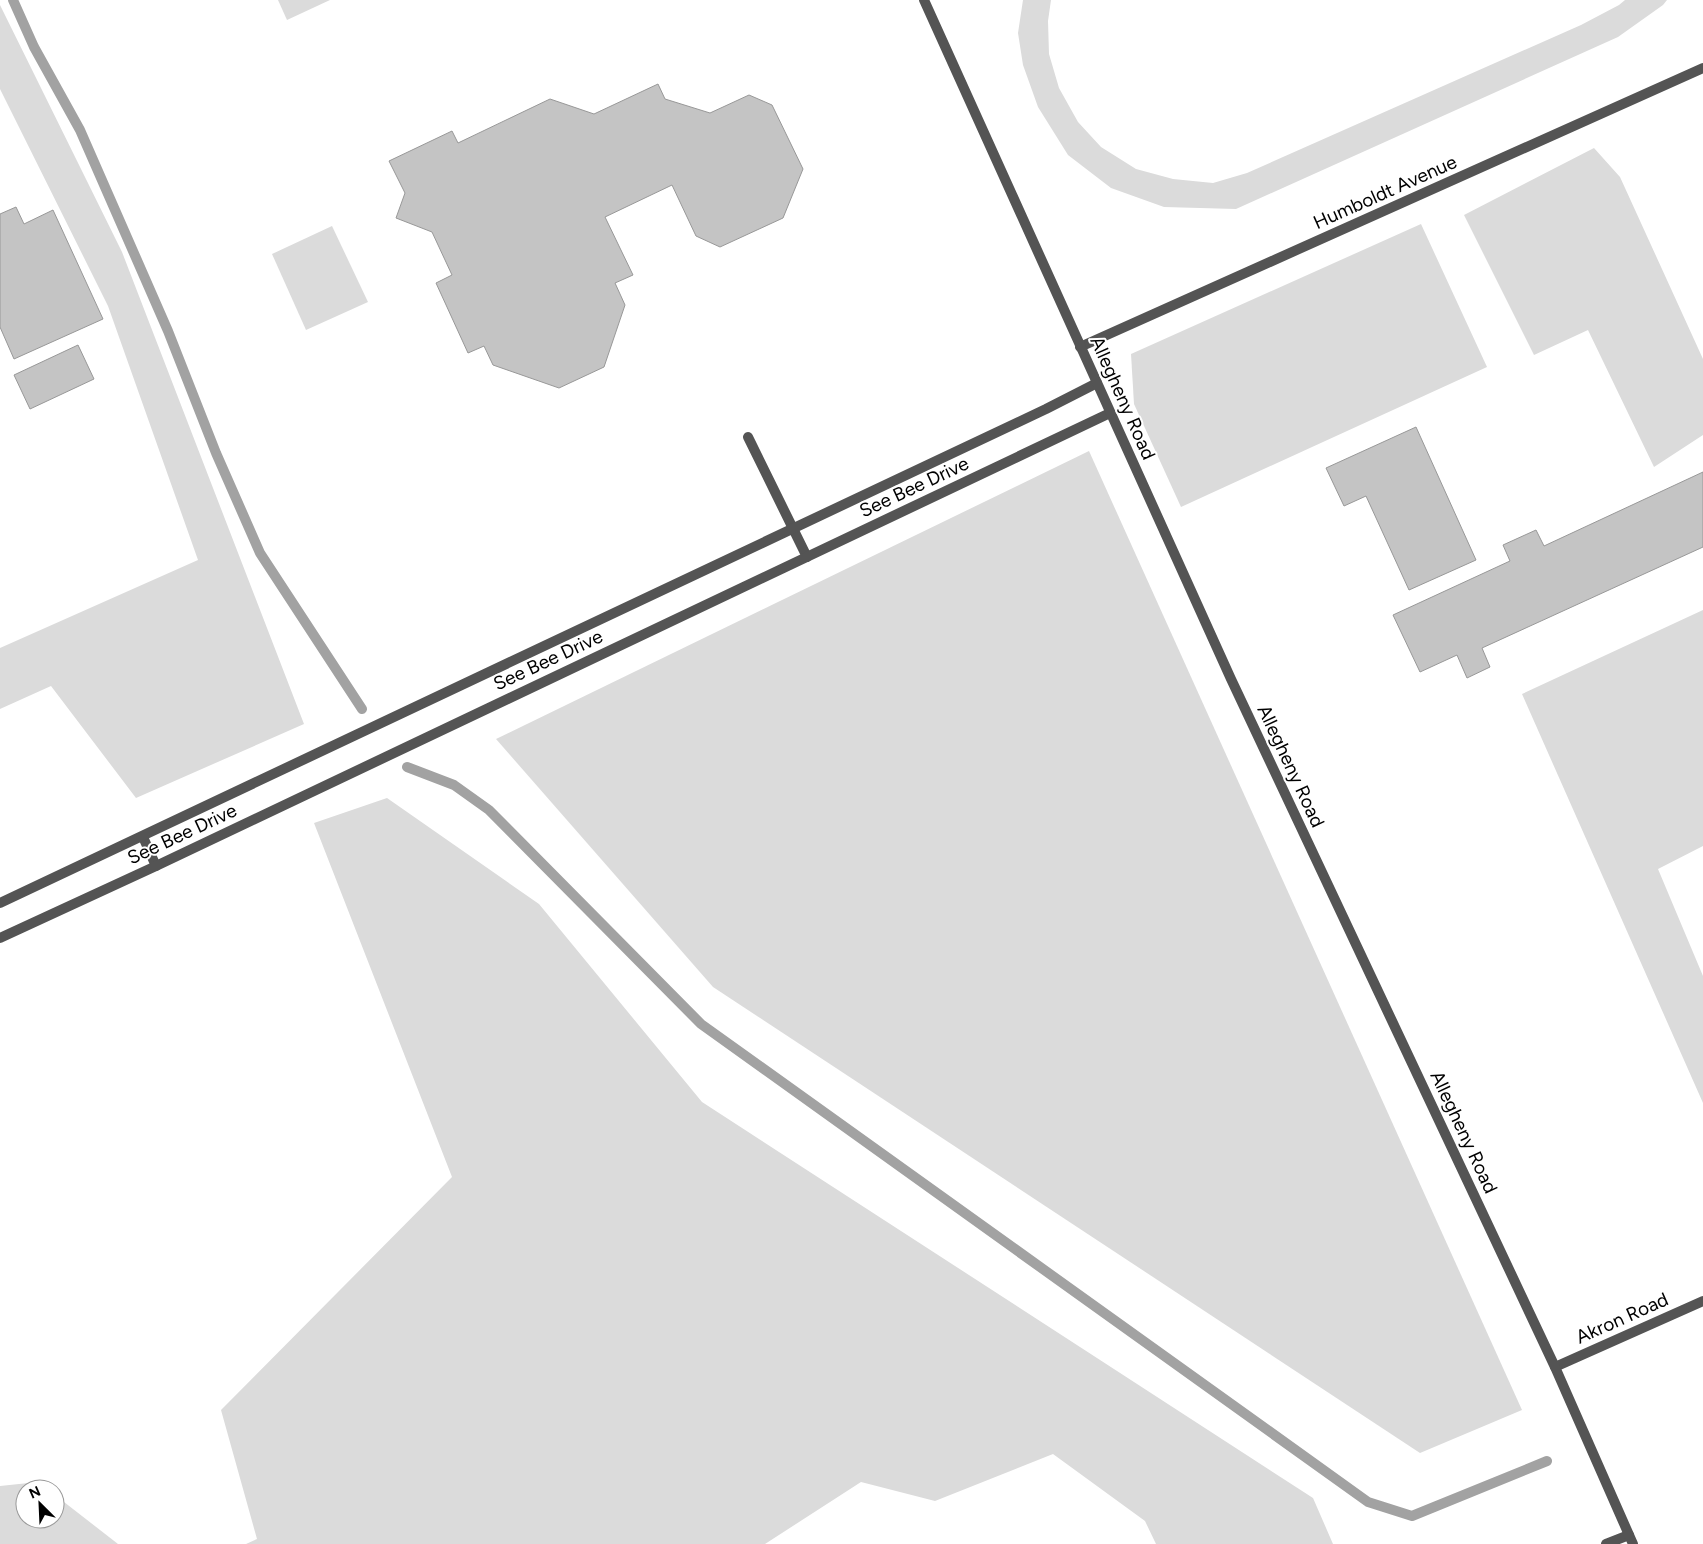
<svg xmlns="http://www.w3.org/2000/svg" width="1703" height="1544" font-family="Figtree,sans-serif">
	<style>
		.green { fill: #dbdbdb }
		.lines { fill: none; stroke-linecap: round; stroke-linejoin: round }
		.stream { stroke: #a2a2a2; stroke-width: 10 }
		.building { fill: #c4c4c4; stroke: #989898 }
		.service { stroke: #545454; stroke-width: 10 }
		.minor { stroke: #545454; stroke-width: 10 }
		.tertiary { stroke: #545454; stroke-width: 10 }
		.labels { text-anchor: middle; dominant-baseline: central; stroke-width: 4; stroke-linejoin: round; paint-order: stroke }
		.street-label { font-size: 19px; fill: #000; stroke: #fff }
	</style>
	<rect width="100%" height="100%" fill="#fff"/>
	<g class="green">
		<polygon points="278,0 330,0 287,20"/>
		<polygon points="1023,0 1051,0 1048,21 1049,54 1059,88 1078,122 1101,147 1136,169 1173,179 1213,183 1247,173 1581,25 1619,5 1625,0 1667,0 1663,5 1618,37 1236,209 1164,207 1111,188 1068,155 1038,107 1023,65 1018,33"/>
		<polygon points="0,5 122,252 304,724 136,798 51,686 0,709 0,648 198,560 108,306 0,89"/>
		<polygon points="1594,148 1620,177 1703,359 1703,435 1654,467 1588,330 1534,355 1464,215"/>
		<polygon points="1421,224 1487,367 1181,507 1134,404 1131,354"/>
		<polygon points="332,226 368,302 306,330 272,254"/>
		<polygon points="1089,451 1522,1410 1420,1453 713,987 496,739"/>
		<polygon points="1703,610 1703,846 1658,869 1703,976 1703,1103 1522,694"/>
		<polygon points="387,798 539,904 702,1102 1313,1498 1333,1544 1156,1544 1145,1521 1053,1454 935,1501 861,1482 765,1544 246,1544 257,1539 221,1410 452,1177 314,823"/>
		<polygon points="38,1482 47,1489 25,1489 25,1519 55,1519 55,1495 118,1544 0,1544 0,1486"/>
	</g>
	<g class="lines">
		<g class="stream">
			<polyline points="13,0 34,47 80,130 168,331 216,453 260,553 362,709"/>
			<polyline points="407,767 454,785 489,810 701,1024 1368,1502 1412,1516 1547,1461"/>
		</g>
	</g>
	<g class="building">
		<polygon points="658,84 665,99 710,113 749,95 772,105 803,169 783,218 720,247 696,236 672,185 605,217 633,275 615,283 625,305 604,367 559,388 493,365 484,346 468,353 436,283 452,275 432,232 396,218 405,193 389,161 452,131 458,143 550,99 594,114"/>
		<polygon points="16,207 24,224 53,210 103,319 14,359 0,327 0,214"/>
		<polygon points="78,345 94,379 30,409 14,375"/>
		<polygon points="1416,427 1476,560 1409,590 1366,496 1344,506 1326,468"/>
		<polygon points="1703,472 1703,547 1482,648 1490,667 1467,678 1457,655 1420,672 1393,615 1510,561 1503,545 1536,530 1544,546"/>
	</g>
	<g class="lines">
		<g class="service">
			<polyline points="748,437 807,557"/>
			<polyline points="143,837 156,866"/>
			<polyline points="1606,1544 1629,1535"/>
		</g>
		<g class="minor">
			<polyline points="1080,347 1703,68"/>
			<polyline points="0,903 1046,409 1097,383"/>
			<polyline points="0,938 156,866 1110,413"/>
			<polyline points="1555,1367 1703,1301"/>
		</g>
		<polyline class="tertiary" points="924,0 1231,679 1555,1367 1633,1544"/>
	</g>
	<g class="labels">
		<g class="street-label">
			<text transform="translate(1385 192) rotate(-24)">Humboldt Avenue</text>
			<text transform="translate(1123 398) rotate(66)">Allegheny Road</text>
			<text transform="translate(914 487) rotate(-25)">See Bee Drive</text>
			<text transform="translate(548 660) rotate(-25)">See Bee Drive</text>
			<text transform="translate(1291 766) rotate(65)">Allegheny Road</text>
			<text transform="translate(182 834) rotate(-25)">See Bee Drive</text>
			<text transform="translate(1464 1132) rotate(65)">Allegheny Road</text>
			<text transform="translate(1622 1318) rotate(-24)">Akron Road</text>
		</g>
	</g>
	<g transform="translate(40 1504) rotate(336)"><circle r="24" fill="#ffffff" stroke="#999999"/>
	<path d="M0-4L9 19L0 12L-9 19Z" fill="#000000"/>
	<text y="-8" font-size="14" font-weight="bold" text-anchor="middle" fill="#000000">N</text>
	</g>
</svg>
